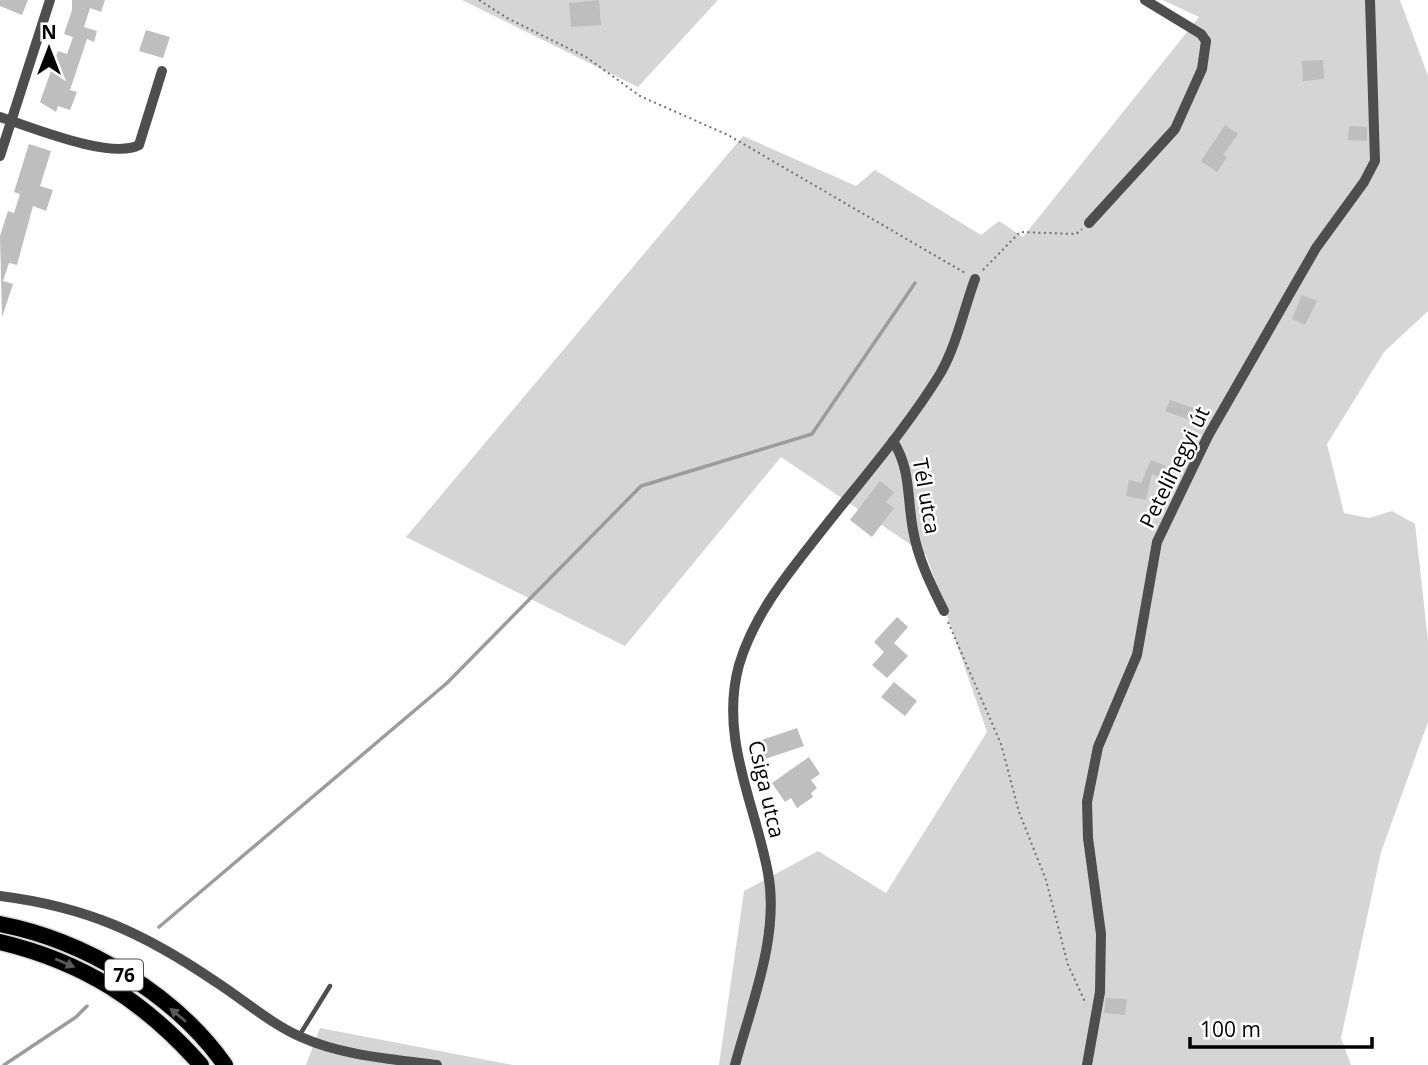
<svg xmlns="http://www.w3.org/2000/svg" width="1428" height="1065" font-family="'Open Sans',sans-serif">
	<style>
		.green { fill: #d5d5d5 }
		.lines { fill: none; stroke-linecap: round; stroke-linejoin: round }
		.stream { stroke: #9c9c9c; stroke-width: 3.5 }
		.building { fill: #bebebe }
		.primary-casing { stroke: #dbdbdb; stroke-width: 19 }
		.path { stroke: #707070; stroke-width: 2; stroke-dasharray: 2 3.5; stroke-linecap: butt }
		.lane { stroke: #4e4e4e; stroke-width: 4.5 }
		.street { stroke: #4e4e4e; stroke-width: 10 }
		.primary { stroke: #000; stroke-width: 16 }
		.oneway { fill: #595959 }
		.labels { text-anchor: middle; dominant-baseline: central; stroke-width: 5; stroke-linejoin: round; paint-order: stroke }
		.shield { fill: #fff; stroke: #4c4c4c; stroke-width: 2 }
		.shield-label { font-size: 19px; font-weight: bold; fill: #000 }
		.street-label { font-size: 21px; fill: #000; stroke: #fff }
	</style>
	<rect width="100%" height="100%" fill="#fff"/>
	<g class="green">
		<polygon points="462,0 718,0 638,87"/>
		<polygon points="1163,0 1400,0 1428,76 1428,311 1384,352 1327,444 1344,513 1369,518 1392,511 1415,524 1428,641 1428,722 1381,852 1341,1038 1351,1065 719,1065 744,891 818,851 886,893 987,732 926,555 781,457 625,646 406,537 743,136 856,186 875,170 981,235 999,221 1023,237 1199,17"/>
		<polygon points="320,1028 513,1065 306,1065"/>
	</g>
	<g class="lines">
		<g class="stream">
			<polyline points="159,927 447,683 641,486 812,434 915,283"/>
			<polyline points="4,1065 76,1017 87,1006"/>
		</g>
	</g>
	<g class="building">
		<polygon points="0,0 28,0 22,15 0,6"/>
		<polygon points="72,0 105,0 101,12 90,8 84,27 97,31 94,42 87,39 70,90 77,92 70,110 58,106 56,112 40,102 58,51 67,54 73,37 64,34 72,10"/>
		<polygon points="599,0 601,25 571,27 569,3"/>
		<polygon points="146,30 170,37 163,58 139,51"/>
		<polygon points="1323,60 1324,79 1303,81 1302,61"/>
		<polygon points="1225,125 1238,134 1223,155 1227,157 1217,172 1201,161"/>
		<polygon points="1349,126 1367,127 1367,141 1348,140"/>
		<polygon points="29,144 51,151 40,186 53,190 46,211 33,206 17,265 9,263 3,281 13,284 2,317 0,236 8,211 14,213 20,194 14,192"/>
		<polygon points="1302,295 1317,301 1305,325 1292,319"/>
		<polygon points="1170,400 1194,408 1190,420 1165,411"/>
		<polygon points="1151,460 1166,466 1160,478 1152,474 1146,500 1126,496 1129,480 1141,483"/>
		<polygon points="880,481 894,492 886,502 894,508 872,537 850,520"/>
		<polygon points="897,617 908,627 894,643 908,656 887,678 872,665 884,652 874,642"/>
		<polygon points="894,682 917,701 905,716 881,697"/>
		<polygon points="797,728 804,746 765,759 759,741"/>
		<polygon points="809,757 820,774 811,780 817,788 811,793 813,797 797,808 791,798 785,802 772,783"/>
		<polygon points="1106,998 1127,999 1125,1015 1104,1013"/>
	</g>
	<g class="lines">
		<defs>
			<g id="primary">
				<path d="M0 924C84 940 175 994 225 1065"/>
				<path d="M0 942C84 962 144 1001 201 1065"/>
			</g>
		</defs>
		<use href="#primary" class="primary-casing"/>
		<g class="path">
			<polyline points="479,0 507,18 586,57 640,96 728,135 965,273"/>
			<polyline points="983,270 1020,232 1076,234 1082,229"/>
			<polyline points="948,622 1001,744 1019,812 1046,880 1068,965 1086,1004"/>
		</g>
		<polyline class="lane" points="299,1036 330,986"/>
		<g class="street">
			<path d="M0 117C31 127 111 160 139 145L162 71"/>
			<polyline points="0,156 50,0"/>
			<polyline points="1089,223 1175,129 1202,69 1206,41 1201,34 1145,0"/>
			<path d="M893 441C911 469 907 498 913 530 918 559 931 585 944 611"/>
			<path d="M0 896C87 907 144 933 216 982 244 1000 271 1024 301 1037 343 1056 393 1059 437 1065"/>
			<path d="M735 1065C751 1005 780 936 768 873 755 803 719 738 739 665 753 618 782 581 812 543 855 487 903 434 940 374 956 347 964 309 975 279"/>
			<polyline points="1087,1065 1100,992 1101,934 1088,838 1087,802 1098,747 1137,655 1157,542 1208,436 1316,248 1364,182 1375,161 1370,0"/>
		</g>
		<use href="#primary" class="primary"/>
	</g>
	<defs><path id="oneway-solid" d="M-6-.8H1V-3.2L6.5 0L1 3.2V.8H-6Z" transform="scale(1.75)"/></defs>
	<g class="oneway">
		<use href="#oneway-solid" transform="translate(65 963) rotate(23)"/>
		<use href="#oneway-solid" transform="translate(178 1015) rotate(-140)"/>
	</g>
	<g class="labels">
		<rect class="shield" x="105" y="959.5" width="38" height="31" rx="5"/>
		<g class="shield-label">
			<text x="124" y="975">76</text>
		</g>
		<g class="street-label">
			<text transform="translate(1174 467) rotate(-64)">Petelihegyi út</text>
			<text transform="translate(927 496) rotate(80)">Tél utca</text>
			<text transform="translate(767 789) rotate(77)">Csiga utca</text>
		</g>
	</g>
	<g transform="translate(49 49)" stroke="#ffffff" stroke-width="5" paint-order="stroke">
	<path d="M0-5L12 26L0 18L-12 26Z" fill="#000000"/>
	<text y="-10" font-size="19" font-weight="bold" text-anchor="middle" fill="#000000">N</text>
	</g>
	<path d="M1190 1037v10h182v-10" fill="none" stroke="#000000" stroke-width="3.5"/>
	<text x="1200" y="1037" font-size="21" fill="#000000" stroke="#ffffff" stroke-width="5" paint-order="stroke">100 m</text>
</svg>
